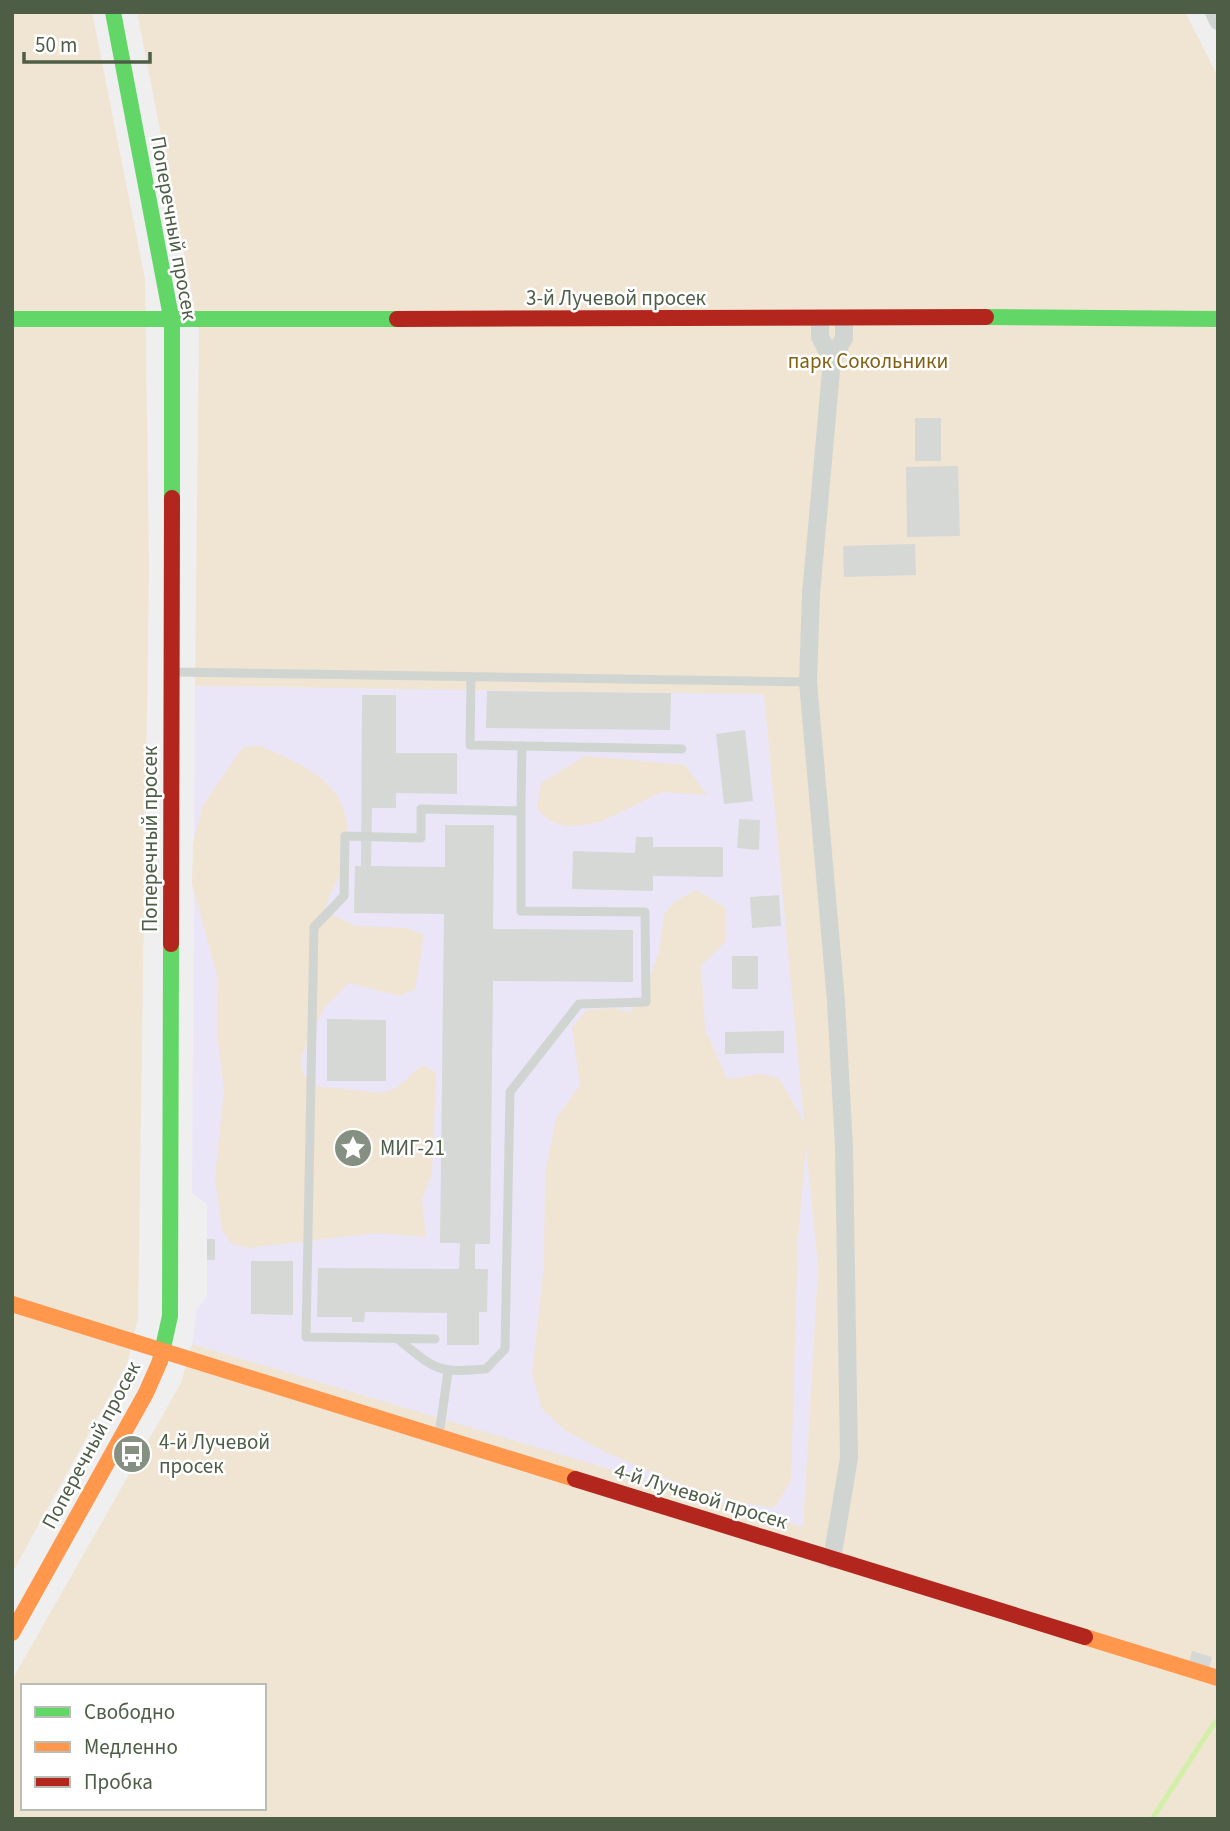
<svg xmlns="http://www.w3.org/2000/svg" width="1230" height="1831" font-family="'Source Sans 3',sans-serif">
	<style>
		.medical { fill: #ebe6f7 }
		.green { fill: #f0e4d3; fill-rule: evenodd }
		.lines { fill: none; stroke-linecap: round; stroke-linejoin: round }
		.stream { stroke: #d1efa6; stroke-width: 5 }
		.building { fill: #d5d8d5 }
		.lane { stroke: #d1d5d1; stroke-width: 9 }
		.street { stroke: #d1d5d1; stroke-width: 18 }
		.fast { stroke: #63d668; stroke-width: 16 }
		.slow { stroke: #ff974d; stroke-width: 16 }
		.jam { stroke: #b3261e; stroke-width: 16 }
		.labels { text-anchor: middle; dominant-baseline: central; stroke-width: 5; stroke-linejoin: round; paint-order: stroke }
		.street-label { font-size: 21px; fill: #4d5d46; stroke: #fff }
		.park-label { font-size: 21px; fill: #816014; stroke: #fff }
		.poi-label { font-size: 21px; fill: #4d5d46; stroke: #fff; text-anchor: start }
	</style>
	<rect width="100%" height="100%" fill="#efeff0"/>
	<polygon class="medical" points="195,686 764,693 818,1267 803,1528 192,1344 197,1309 207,1297 207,1205 192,1193"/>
	<g class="green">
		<polygon points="12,12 92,12 145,279 149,568 138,1318 127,1364 12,1573"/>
		<path d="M137 12H1185L1218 77V1819H12V1680L181 1383 192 1344 803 1527 818 1267 806 1146 798 1239 791 1481 774 1508 711 1497 607 1453 566 1431 542 1409 532 1374 544 1264 545 1174 556 1119 580 1085 572 1028 587 1010 613 1008 630 1012 643 998 660 948 664 914 674 902 696 890 725 907 726 941 701 966 705 1029 727 1079 762 1074 780 1079 804 1123 764 694 195 686 199 331ZM23 1686H264V1808H23Z"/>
		<path d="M260 746C317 771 358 788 345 860 341 878 328 892 325 911L355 926 406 928 424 935 415 989 399 996 349 983 324 1008 301 1057 303 1074 315 1086 382 1093 398 1087 422 1065 436 1072 432 1173 422 1199 426 1237 375 1233 249 1248 232 1244 222 1230 215 1178 224 1089 217 1035 218 978 192 884 193 843 203 805 243 747Z"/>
		<polygon points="585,756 685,765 707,795 662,792 600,822 583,825 566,826 550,821 537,809 541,783"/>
	</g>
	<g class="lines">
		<polyline class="stream" points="1152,1819 1215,1722"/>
	</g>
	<g class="building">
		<rect x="915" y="418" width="26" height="43"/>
		<polygon points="958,466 960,536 907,537 906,467"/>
		<polygon points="915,544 916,575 844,577 843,546"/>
		<polygon points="487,691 671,693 670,730 486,728"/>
		<polygon points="362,695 396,695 396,753 457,753 457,794 396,793 396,808 372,808 371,866 445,867 445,825 494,825 493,929 633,930 633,982 493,981 490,1244 475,1244 475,1269 488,1269 487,1312 479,1312 479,1345 447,1345 447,1313 365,1312 364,1322 352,1322 352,1317 317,1317 318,1268 459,1269 460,1243 440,1243 444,914 354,913 355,866 361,866"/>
		<polygon points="745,730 753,801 724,804 716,734"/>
		<polygon points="739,819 760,820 759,850 737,848"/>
		<polygon points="636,837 653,837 653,847 723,847 723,877 653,876 653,891 572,889 573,851 635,853"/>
		<polygon points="779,895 781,926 752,928 750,897"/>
		<rect x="732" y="956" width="26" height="33"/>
		<polygon points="327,1019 386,1020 386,1081 327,1081"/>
		<polygon points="784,1031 784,1053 725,1054 725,1032"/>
		<rect x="207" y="1239" width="8" height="21"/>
		<polygon points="251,1261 293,1261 293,1315 251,1314"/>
		<polygon points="1192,1651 1212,1657 1209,1667 1189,1662"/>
	</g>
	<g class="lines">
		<g class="lane">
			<polyline points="173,672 808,682"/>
			<polyline points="522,746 682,749"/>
			<path d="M398 1339C436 1370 436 1373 486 1369L505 1349 510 1092 579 1004 646 1002 645 912 521 911V811"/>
			<polyline points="435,1339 306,1337 314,927 344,896 345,836 421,838 421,809 521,811 522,746 470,745 471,677"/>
			<polyline points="439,1435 448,1372"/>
		</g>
		<g class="street">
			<polyline points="1214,12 1218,21"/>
			<polyline points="820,319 820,337 832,360 844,338 844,319"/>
			<polyline points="832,360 811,594 808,682 836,1001 844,1147 849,1458 832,1559"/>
		</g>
		<g class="fast">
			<polyline points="113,12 172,322 172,498"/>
			<polyline points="986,317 1218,319"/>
			<polyline points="15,319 397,319"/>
			<polyline points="160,1361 170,1316 171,944"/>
		</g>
		<g class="slow">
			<polyline points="12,1304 575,1479"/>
			<polyline points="12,1633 146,1393 160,1361"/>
			<polyline points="1085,1637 1218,1678"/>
		</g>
		<g class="jam">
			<polyline points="397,319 986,317"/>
			<polyline points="171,944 172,498"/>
			<polyline points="575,1479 1085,1637"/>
		</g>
	</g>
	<defs>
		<symbol id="sight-disc" viewBox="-11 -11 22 22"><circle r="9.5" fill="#869082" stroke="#fff"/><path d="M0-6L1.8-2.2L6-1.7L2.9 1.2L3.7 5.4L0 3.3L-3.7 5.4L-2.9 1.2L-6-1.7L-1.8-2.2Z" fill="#fff"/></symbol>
		<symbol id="bus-disc" viewBox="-11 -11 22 22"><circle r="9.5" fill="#869082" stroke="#fff"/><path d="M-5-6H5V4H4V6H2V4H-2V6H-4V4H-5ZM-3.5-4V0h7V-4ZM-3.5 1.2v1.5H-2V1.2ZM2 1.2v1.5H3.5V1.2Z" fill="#fff"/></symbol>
	</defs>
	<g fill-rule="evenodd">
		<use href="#sight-disc" x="331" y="1126" width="44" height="44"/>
		<use href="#bus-disc" x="110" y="1432" width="44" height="44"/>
	</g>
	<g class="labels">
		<g class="street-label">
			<text transform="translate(174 228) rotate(80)">Поперечный просек</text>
			<text x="616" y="298">3-й Лучевой просек</text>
			<text transform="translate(150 839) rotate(-90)">Поперечный просек</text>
			<text transform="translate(91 1445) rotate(-62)">Поперечный просек</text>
			<text transform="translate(701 1496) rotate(17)">4-й Лучевой просек</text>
		</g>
		<g class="park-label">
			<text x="868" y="361">парк Сокольники</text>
		</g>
		<g class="poi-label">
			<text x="380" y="1148">МИГ-21</text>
			<text x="159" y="1442">4-й Лучевой<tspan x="159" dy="24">просек</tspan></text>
		</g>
	</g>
	<rect width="1230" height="1831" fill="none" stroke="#4d5d46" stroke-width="28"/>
	<rect x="21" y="1684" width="245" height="126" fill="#ffffff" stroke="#b8beb5" stroke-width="2"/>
	<rect x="35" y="1707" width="35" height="10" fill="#63d668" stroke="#b8beb5" stroke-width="2"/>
	<text x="84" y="1719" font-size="21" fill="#4d5d46">Свободно</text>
	<rect x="35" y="1742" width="35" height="10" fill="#ff974d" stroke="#b8beb5" stroke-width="2"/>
	<text x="84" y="1754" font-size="21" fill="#4d5d46">Медленно</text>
	<rect x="35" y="1777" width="35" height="10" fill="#b3261e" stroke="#b8beb5" stroke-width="2"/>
	<text x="84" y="1789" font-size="21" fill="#4d5d46">Пробка</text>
	<path d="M24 52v10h126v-10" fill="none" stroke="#4d5d46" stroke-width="3.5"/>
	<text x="35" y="52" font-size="21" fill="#4d5d46" stroke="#ffffff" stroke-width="5" paint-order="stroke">50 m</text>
</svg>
